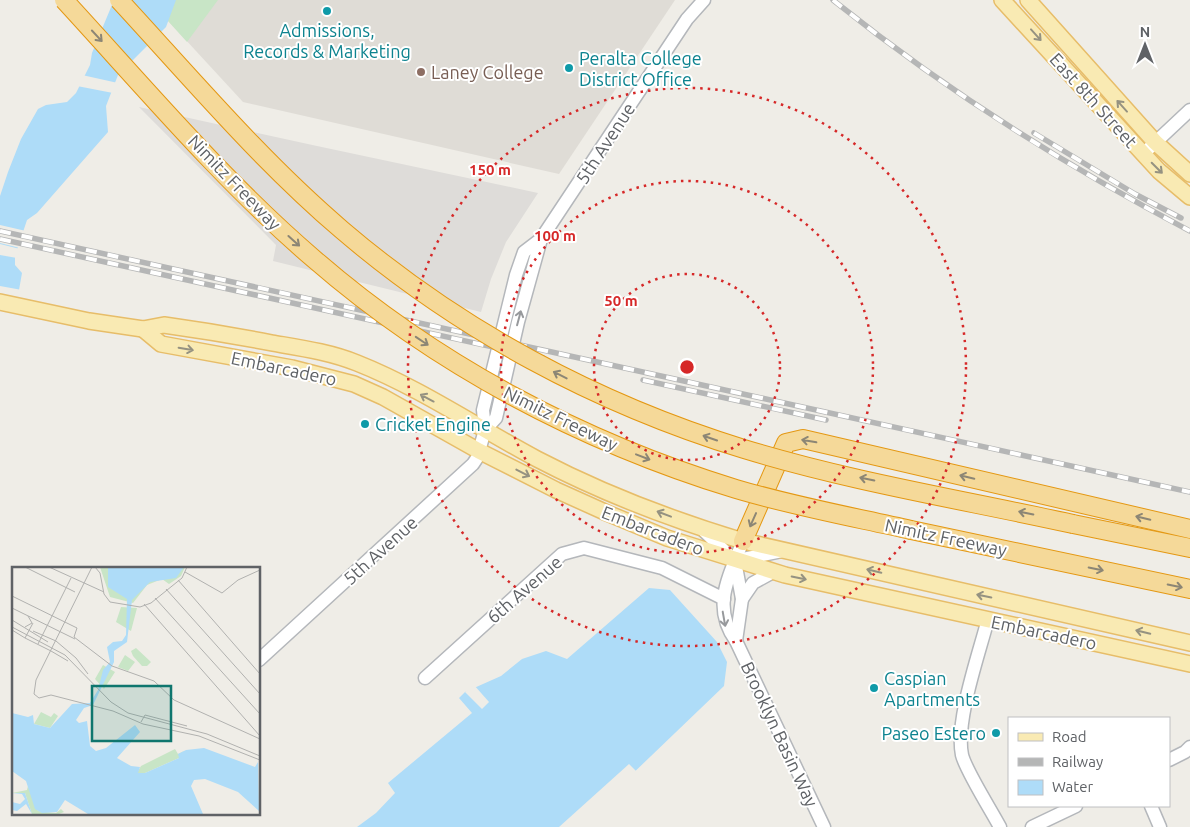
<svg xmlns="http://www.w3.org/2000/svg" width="1190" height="827" font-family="Ubuntu,sans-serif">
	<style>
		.industrial { fill: #dedcd9 }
		.education { fill: #dfdcd6 }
		.green { fill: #c8e5c6 }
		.water { fill: #aedcf8 }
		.pier { fill: #efede7 }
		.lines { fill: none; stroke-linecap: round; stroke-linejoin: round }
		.minor-casing { stroke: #b4b7bb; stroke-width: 15 }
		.major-casing { stroke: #e7bd69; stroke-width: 18 }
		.highway-casing { stroke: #e49813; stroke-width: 20 }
		.minor { stroke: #fff; stroke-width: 12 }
		.major { stroke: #f9eab3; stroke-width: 15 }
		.highway { stroke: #f5d999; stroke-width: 18 }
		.rail-casing { stroke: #b5b6b6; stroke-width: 5.5 }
		.rail { stroke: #fff; stroke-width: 4; stroke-dasharray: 11; stroke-linecap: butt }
		.highway-bridge-casing { stroke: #e49813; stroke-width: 20; stroke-linecap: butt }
		.highway-bridge { stroke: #f5d999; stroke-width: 18 }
		.oneway { stroke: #959281 }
		.oneway2 { stroke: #8c8675 }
		.oneway3 { stroke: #97999c }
		.ring { fill: none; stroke: #d62828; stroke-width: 2.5; stroke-dasharray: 2.5 5 }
		.culture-dot { fill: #0f9aa8; stroke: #fff; stroke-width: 2 }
		.education-dot { fill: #8d6e63; stroke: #fff; stroke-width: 2 }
		.labels { text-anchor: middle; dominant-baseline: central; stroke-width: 4; stroke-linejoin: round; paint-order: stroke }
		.culture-label { font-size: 18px; fill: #0d838f; stroke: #fff; text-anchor: start }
		.education-label { font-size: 18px; fill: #785e54; stroke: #fff; text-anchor: start }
		.street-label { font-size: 18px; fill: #5f6266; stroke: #fff }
		.inset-road { fill: none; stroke: #b1b1af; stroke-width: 1 }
		.view { fill: #0f766e; fill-opacity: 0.15; stroke: #0f766e; stroke-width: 2.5 }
		.inset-edge { fill: none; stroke: #5f6266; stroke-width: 2.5 }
		.centre { fill: #d62828; stroke: #fff; stroke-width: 2.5 }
		.ring-label { font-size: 15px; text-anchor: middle; font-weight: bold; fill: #d62828; stroke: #fff; stroke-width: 4; stroke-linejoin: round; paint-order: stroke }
	</style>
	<rect width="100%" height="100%" fill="#efede7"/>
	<polygon class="industrial" points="139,107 317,146 538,193 506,242 491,279 481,312 273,261 276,245"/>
	<polygon class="education" points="149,0 675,0 559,174 243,102"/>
	<polygon class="green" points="149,0 218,0 187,42"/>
	<g class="water">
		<polygon points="114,0 176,0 166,27 118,75 106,106 108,132 37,213 27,220 15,256 15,265 22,273 19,290 0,296 0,196 8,172 21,139 38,109 46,105 67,102 76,93 90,65 92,53"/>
		<polygon points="649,588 670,590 717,642 727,662 724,686 577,827 357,827 376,813 395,793 388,783 472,713 459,698 465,692 501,676 522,659 546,651 567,659"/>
	</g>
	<g class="pier">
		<polygon points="82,75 118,83 113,93 77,86"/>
		<polygon points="0,225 26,231 20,248 0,243"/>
		<polygon points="0,244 20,249 17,258 0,255"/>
		<polygon points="0,286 22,290 21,291 0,298"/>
		<polygon points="474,685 489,702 482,709 465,692"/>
		<polygon points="629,764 638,773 581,827 559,827"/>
	</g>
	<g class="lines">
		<defs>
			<g id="minor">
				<polyline points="1143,154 1190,110"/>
				<polyline points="485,430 483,410 516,275 524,252 541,239 687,19 704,0"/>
				<polyline points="702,529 735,561 742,599 736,641"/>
				<path d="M743 541C729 576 711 607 736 641L824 827"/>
				<polyline points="738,560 782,551"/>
				<polyline points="742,599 753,583 773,572"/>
				<path d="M988 619C979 654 955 721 962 755 966 771 991 810 1000 827"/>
				<polyline points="259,660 473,464 477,458 485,430 496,418 518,322 541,239"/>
				<polyline points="425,678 562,554 584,548 662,568 724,599"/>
				<polyline points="1169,760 1185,752 1190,747"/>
				<polyline points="1151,806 1160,827"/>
				<polyline points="1032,827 1076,806"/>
			</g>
			<g id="major">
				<polyline points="1002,0 1159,171 1190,197"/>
				<polyline points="1028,0 1155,142 1190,174"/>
				<path d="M0 302 89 321 143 329 164 325C200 330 236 336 272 343 301 348 330 352 357 363 420 388 477 427 537 459 602 493 673 520 743 541L1190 643"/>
				<polyline points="143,329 161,344 292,368 354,384 383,397 479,451 556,490 607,513 667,538 785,575 1190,664"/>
			</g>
			<g id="highway">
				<polyline points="1073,524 1190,548"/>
				<polyline points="911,530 1190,589"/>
				<polyline points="743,541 786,443 803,439 1190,529"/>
			</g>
		</defs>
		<use href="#minor" class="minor-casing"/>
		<use href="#major" class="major-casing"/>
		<use href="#highway" class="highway-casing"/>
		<use href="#minor" class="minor"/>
		<use href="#major" class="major"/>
		<use href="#highway" class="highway"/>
		<defs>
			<g id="rail">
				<path d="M833 0C944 89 1064 165 1190 231"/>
				<polyline points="1034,133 1135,194 1181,218"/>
				<polyline points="0,231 1190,492"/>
				<polyline points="0,239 543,358"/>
				<polyline points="643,380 826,420"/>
			</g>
		</defs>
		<use href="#rail" class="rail-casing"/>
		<use href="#rail" class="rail"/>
		<defs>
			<g id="highway-bridge">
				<path d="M64 0C145 88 223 181 314 259 436 365 582 442 736 489 793 506 853 517 911 530"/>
				<path d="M119 0C191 78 261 161 342 230 459 330 597 404 744 449 852 482 964 500 1073 524"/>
			</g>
		</defs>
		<use href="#highway-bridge" class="highway-bridge-casing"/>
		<use href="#highway-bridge" class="highway-bridge"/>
	</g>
	<defs><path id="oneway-shaft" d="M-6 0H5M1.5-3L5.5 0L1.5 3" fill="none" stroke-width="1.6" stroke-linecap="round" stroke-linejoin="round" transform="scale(1.25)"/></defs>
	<g class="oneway">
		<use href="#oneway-shaft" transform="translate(1036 35) rotate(48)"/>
		<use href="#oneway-shaft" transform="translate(1122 106) rotate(-132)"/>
		<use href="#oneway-shaft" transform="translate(1157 168) rotate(45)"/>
		<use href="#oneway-shaft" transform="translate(186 349) rotate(10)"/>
		<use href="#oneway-shaft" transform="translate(427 398) rotate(-152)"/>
		<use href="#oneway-shaft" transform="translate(523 473) rotate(27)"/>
		<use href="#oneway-shaft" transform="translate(664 514) rotate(-159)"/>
		<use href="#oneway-shaft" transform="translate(874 571) rotate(-167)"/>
		<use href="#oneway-shaft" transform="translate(799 578) rotate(12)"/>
		<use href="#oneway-shaft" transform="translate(984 596) rotate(-168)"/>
		<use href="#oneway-shaft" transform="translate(1143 632) rotate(-166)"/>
	</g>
	<g class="oneway2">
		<use href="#oneway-shaft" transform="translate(97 36) rotate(47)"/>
		<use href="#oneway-shaft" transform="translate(294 241) rotate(42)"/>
		<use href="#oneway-shaft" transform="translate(422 341) rotate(34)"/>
		<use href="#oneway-shaft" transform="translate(560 375) rotate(-153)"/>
		<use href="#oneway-shaft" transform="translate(710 438) rotate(-161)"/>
		<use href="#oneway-shaft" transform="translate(809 441) rotate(-170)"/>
		<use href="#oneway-shaft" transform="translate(643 457) rotate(21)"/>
		<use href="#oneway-shaft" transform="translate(967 477) rotate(-167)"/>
		<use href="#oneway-shaft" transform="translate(867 479) rotate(-168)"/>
		<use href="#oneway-shaft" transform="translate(1026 513) rotate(-168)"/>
		<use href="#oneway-shaft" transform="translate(1143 518) rotate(-167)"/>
		<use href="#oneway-shaft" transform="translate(753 520) rotate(114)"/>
		<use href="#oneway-shaft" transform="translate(1096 569) rotate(12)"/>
		<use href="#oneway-shaft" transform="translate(1175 586) rotate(12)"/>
	</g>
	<g class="oneway3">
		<use href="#oneway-shaft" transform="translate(519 318) rotate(-75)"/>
		<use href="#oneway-shaft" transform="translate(724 619) rotate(80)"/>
	</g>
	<g class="ring">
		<circle cx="687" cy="367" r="93"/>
		<circle cx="687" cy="367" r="186"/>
		<circle cx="687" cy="367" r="279"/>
	</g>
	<g class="culture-dot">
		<circle cx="327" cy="11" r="5"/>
		<circle cx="569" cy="68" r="5"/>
		<circle cx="365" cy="424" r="5"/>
		<circle cx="874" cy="688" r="5"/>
		<circle cx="996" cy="733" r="5"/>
	</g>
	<circle class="education-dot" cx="421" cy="72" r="5"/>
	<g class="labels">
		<g class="culture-label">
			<text x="327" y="30" text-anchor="middle">Admissions,<tspan x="327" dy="21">Records &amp; Marketing</tspan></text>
			<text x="579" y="58">Peralta College<tspan x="579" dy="21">District Office</tspan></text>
			<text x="375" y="424">Cricket Engine</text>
			<text x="884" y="678">Caspian<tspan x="884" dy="21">Apartments</tspan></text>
			<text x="986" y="733" text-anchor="end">Paseo Estero</text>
		</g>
		<g class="education-label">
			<text x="431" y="72">Laney College</text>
		</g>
		<g class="street-label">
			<text transform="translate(1094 100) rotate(48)">East 8th Street</text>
			<text transform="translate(605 143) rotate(-57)">5th Avenue</text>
			<text transform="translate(235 182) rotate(46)">Nimitz Freeway</text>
			<text transform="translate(284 368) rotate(12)">Embarcadero</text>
			<text transform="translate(561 418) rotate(26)">Nimitz Freeway</text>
			<text transform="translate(653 530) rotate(21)">Embarcadero</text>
			<text transform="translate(946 537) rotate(12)">Nimitz Freeway</text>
			<text transform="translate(380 550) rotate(-42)">5th Avenue</text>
			<text transform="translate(524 589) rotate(-41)">6th Avenue</text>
			<text transform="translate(1044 632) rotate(12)">Embarcadero</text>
			<text transform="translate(780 734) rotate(65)">Brooklyn Basin Way</text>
		</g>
	</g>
	<g transform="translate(12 567)">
		<rect width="248" height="248" fill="#efede7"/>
		<path d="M88 0H173L169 9 157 17 150 12 135 18 121 36 98 30ZM109 40 125 41 119 64 104 55ZM124 81 139 95 135 99H130L121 89 119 84ZM113 88 123 95 116 104 106 100ZM91 98 103 105 92 122 83 112ZM29 145 39 150 42 146 46 149 38 161 22 157ZM163 182 166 187 172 184 167 191 133 206H125L129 199ZM16 219 26 244 44 246 49 242 52 245 47 247H20L13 226H0L15 223Z" fill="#c8e5c6"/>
		<path d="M96 0H172L164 11 138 15 120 33 115 75 102 84V95L81 138 72 141 64 153 67 156 75 154 78 179 84 184 94 181 123 158 128 165 105 191 119 199 128 200 126 206H133L167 191 166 187 174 183 192 181 243 200 246 195 247 244 226 225 193 212 182 213 179 219 191 247H76L53 233 45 245 30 246 23 242 14 214 0 204V146L16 150 21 148 22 157 38 161 60 137 78 136 86 123 91 103 98 95 95 80 101 75 110 74 114 68 115 32 96 20ZM0 226H13L20 247 14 237 5 244 0 243V235L8 237 13 232 10 227Z" fill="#aedcf8"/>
		<path class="inset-road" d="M13 0 63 25M37 0 92 25M80 0 24 113 22 127 27 131 39 128 101 144 131 157 187 169M83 0 88 6 92 27 98 35 128 40 139 36 170 11 175 0M173 5 210 26 226 13 248 3M166 13 248 107M154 22 248 127M0 29 65 61 62 70 100 99 142 114 162 133 248 172M143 31 248 147M132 37 248 169M0 41 63 72M0 53 36 75M21 56 13 71 39 84M0 60 53 88 99 135 116 146 195 167 248 189M13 60 20 56 16 49M0 63 13 71M21 64 44 74M44 74 64 91 76 107M26 77 59 11M39 84 56 94M129 155 133 148 175 159M187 169 248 193"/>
		<path class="view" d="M80 119H159V174H80Z"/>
		<rect width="248" height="248" class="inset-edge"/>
	</g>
	<circle cx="687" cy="367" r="8" class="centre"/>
	<g class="ring-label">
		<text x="490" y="175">150 m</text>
		<text x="555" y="241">100 m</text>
		<text x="621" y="306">50 m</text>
	</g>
	<rect x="1008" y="717" width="162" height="90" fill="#ffffff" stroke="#bfc0c2"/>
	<rect x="1018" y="733" width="25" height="8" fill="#f9eab3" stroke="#bfc0c2"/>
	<text x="1052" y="742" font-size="15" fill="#5f6266">Road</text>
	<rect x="1018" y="758" width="25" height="8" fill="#b5b6b6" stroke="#bfc0c2"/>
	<text x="1052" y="767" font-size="15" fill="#5f6266">Railway</text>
	<rect x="1018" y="780" width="25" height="15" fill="#aedcf8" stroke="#bfc0c2"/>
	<text x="1052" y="792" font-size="15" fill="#5f6266">Water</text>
	<g transform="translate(1145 45)" stroke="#ffffff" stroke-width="4" paint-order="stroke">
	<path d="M0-4L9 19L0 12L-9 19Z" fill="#5f6266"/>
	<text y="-8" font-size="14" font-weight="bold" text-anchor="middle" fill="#5f6266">N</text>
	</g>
</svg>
